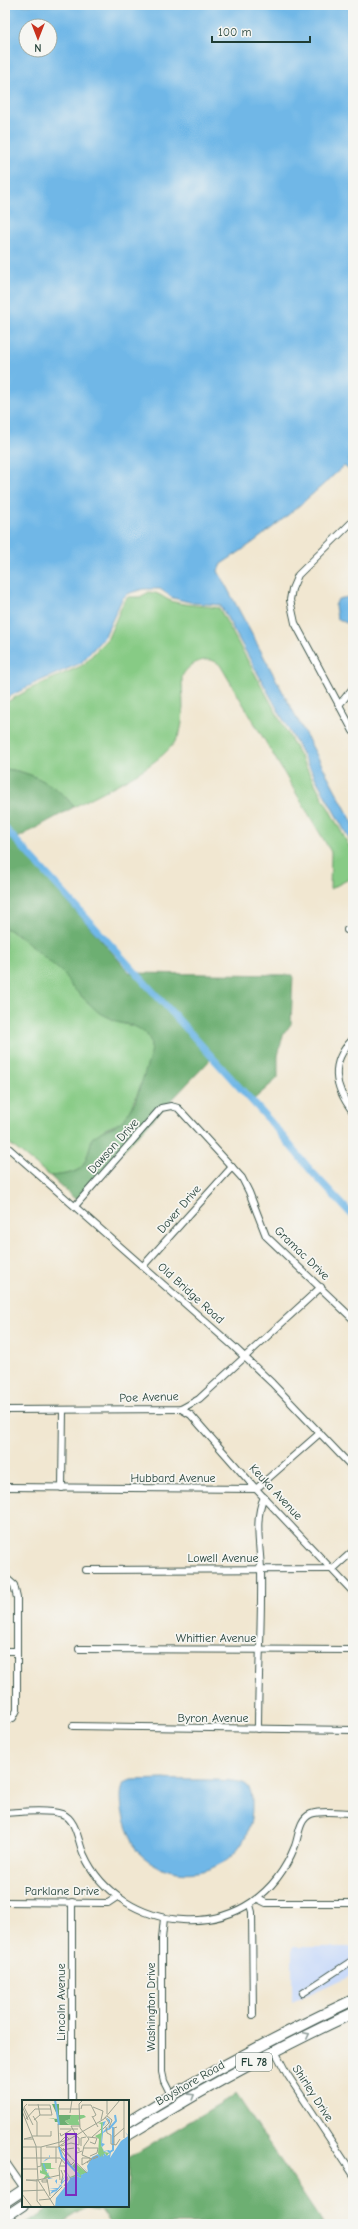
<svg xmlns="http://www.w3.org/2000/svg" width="358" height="2229" font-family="'Comic Neue',sans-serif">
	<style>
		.built { fill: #cbdbf9 }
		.green { fill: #87cb85; stroke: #53845c }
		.forest { fill: #6daf72; stroke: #467653 }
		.water { fill: #70b7e7; stroke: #487a8e; fill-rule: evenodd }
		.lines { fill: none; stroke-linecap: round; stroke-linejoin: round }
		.canal { stroke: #70b7e7; stroke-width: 7 }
		.minor-casing { stroke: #3e564c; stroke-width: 8 }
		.primary-casing { stroke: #3e564c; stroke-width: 12 }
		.minor { stroke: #fff; stroke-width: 6 }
		.primary { stroke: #fff; stroke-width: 10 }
		.oneway { stroke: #8f9e9a }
		.labels { text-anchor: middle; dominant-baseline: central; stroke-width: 3.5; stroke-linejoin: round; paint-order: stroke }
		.shield { fill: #f6f6f2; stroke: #60746d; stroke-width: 1 }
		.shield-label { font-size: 11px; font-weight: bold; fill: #1f3d34 }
		.street-label { font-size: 12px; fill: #1f3d34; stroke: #f6f6f2 }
		.inset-river { fill: none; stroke: #70b7e7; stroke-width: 2 }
		.inset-road { fill: none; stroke: #9da392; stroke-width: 1 }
		.view { fill: #7b2cbf; fill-opacity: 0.15; stroke: #7b2cbf; stroke-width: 2 }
		.inset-edge { fill: none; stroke: #1f3d34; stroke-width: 2 }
	</style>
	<rect width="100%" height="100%" fill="#f6f6f2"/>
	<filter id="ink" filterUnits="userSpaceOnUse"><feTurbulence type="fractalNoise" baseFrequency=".025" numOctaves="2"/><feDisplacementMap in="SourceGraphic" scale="8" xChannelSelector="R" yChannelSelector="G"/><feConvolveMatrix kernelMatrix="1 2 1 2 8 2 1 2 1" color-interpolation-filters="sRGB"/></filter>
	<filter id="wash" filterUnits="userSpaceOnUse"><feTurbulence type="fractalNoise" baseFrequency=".012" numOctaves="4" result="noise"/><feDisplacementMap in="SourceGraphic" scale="16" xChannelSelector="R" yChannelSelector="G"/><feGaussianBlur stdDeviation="0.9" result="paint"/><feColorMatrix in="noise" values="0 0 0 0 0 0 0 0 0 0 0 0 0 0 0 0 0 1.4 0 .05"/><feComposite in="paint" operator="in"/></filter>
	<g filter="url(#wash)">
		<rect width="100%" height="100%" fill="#f1e7d1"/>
		<polygon class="built" points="292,1947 353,1947 353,1974 292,2002"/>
		<g class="green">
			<path d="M149 592C162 593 163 599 174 602 189 606 204 605 219 608L353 853V858L350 860 353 866V877L330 889 331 852 220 665C208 653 187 664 182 677 182 694 185 716 180 732 170 763 102 791 74 807 59 786 30 771 5 769V703L34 687 83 665 108 638 124 601 128 597H140Z"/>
			<path d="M5 928C13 930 59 967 65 974 70 981 73 988 79 994 91 1006 103 1014 118 1022 127 1026 139 1025 146 1033 148 1036 151 1040 151 1044 153 1057 133 1110 123 1120 117 1126 108 1126 102 1131 75 1155 102 1172 50 1176L5 1140Z"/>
		</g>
		<g class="forest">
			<path d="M5 769C30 771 59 786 74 807L14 840 130 973 293 975 291 1024 283 1035 278 1056V1078L252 1101 211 1059 76 1200 50 1176C84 1173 84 1170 92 1138L102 1131 115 1126 124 1119 135 1102 150 1057 151 1044 149 1038 145 1032 132 1025 120 1023 98 1012 72 987 64 974 17 934 5 928Z"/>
			<polygon points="236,2094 323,2224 111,2224 101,2210 86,2208 60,2224 25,2224 52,2206 128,2206 128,2158"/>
		</g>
		<g class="water">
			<path d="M5 5H353V451L349 461 353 465V473L344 466C304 502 266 536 221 564L218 571 353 823V846L220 605 193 603 173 598 160 589H143L127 594 122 599 105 636 81 663 33 684 5 699ZM26 26H50V50H26Z"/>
			<polygon points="353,591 353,621 346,623 337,618 335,606 338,599 348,597"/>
			<path d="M164 1779C179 1781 237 1778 245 1784 252 1788 252 1798 252 1805 253 1867 182 1895 138 1852 134 1848 133 1841 130 1836 124 1823 117 1796 124 1783L131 1780Z"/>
		</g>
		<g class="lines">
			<polyline class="canal" points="5,828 270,1121 312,1172 353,1216"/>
		</g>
	</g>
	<g filter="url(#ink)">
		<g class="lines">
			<defs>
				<g id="minor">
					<polyline points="353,521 298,575 292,589 290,600 295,623 353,731"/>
					<polyline points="339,705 353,688"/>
					<polyline points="347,930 353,930"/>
					<path d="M353 1039C329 1063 334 1087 353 1112"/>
					<polyline points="5,1145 233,1346 272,1383 353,1468"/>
					<polyline points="75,1206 161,1108 171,1106 178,1108 242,1178 249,1192 266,1236 353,1319"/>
					<polyline points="143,1266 232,1167"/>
					<polyline points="181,1409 191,1415 256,1489 353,1592"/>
					<polyline points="5,1410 181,1409 199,1399 321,1287"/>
					<polyline points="5,1487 256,1489 320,1433"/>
					<polyline points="62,1488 63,1410"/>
					<polyline points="86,1570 333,1569 353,1551"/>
					<polyline points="5,1577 14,1585 17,1598 17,1710 13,1718 5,1721"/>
					<polyline points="79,1649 353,1650"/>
					<polyline points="5,1651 17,1651"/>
					<polyline points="73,1726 353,1730"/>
					<path d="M258 1729C258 1676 262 1622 261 1569 260 1546 254 1518 264 1497"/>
					<path d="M5 1813C20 1812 48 1809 62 1814 77 1819 78 1843 84 1855 101 1893 141 1918 183 1920 236 1923 276 1894 295 1846 299 1835 299 1819 311 1814 322 1810 341 1813 353 1813"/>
					<polyline points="258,1899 266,1903 353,1903"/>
					<polyline points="5,1902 108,1903 117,1897"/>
					<polyline points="72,1902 72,2101"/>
					<polyline points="250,1905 252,1912 253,2015"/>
					<polyline points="164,1918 162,1939 162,2072 164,2081 171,2095"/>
					<polyline points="303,1993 353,1960"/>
					<polyline points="275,2051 287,2074 353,2174"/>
					<polyline points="5,2161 23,2187"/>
				</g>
				<g id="primary">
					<path d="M128 2122C201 2076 275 2037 353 2000"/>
					<path d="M128 2135C201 2090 275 2049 353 2013"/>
					<polyline points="5,2202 23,2190"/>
					<polyline points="5,2217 23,2205"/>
				</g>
			</defs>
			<use href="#minor" class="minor-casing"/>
			<use href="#primary" class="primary-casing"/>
			<use href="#minor" class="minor"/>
			<use href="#primary" class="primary"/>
		</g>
		<defs><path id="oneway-chevron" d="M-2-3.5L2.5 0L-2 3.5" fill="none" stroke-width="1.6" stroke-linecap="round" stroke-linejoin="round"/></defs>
		<g class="oneway">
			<use href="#oneway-chevron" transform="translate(307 2035) rotate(-27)"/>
			<use href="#oneway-chevron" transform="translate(192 2096) rotate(-32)"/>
		</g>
	</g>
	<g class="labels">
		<rect class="shield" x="236" y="2053" width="36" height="18" rx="3"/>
		<g class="shield-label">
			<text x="254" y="2062">FL 78</text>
		</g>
		<g class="street-label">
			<text transform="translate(113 1146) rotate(-48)">Dawson Drive</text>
			<text transform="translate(179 1209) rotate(-49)">Dover Drive</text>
			<text transform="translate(302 1253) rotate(44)">Gramac Drive</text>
			<text transform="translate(191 1293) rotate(42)">Old Bridge Road</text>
			<text transform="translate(149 1397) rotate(-2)">Poe Avenue</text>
			<text x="173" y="1478">Hubbard Avenue</text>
			<text transform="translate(276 1492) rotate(47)">Keuka Avenue</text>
			<text x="223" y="1558">Lowell Avenue</text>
			<text x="216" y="1638">Whittier Avenue</text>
			<text x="213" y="1718">Byron Avenue</text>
			<text x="62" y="1891">Parklane Drive</text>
			<text transform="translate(61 2002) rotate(-90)">Lincoln Avenue</text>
			<text transform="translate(151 2007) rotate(-90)">Washington Drive</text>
			<text transform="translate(190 2083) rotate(-30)">Bayshore Road</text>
			<text transform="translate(313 2093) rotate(57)">Shirley Drive</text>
		</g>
	</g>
	<g transform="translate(22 2100)">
		<rect width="107" height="107" fill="#f1e7d1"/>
		<path d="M49 15H62L64 17 56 20 58 25H42L47 24 43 21 48 19ZM81 22 79 45 82 52 88 53 86 54 85 57 83 53 81 56 85 58 87 55 89 62 80 60 76 54 77 39 73 36 79 33V24L76 23ZM19 63H29V68L35 69H23L28 77 21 79 24 75 18 73V70L20 71ZM53 63 65 73 59 75V78L55 76 48 78 44 71 48 77 55 74 56 72 50 66Z" fill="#87cb85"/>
		<path d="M30 4H37V15H49L48 19 43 21 47 25H37V22H31H33L32 18H26L37 19Z" fill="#6daf72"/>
		<path d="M84 17 88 20V25L85 28 88 29 81 33 80 43 83 44 80 47 82 51 87 50 89 52 88 58 99 41 106 36 103 32 107 36V107H33L34 98 42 88 39 86 30 97 34 91 28 94 30 91H27L35 89 27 88H36L38 85 35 84 31 78 27 79H26V78L28 77 25 75 27 72H24L21 65V64L22 63 21 62 24 59 28 58 27 56 28 55V58L21 62 22 63 24 70H25L24 72H27L26 75 28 77 26 78H31L33 81 35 79V84L39 85V81L43 76 41 71 43 76 40 82 45 78 39 85 42 88 48 79 44 71 48 78 55 76 59 78V75L65 72 61 67 66 72 65 66 70 57 76 54 79 57 80 54 81 58 82 53 85 56 88 54 85 51 82 52 79 45 81 22 84 21 82 25 86 23 81 26V32L88 24Z" fill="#70b7e7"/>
		<path class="inset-river" d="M33 0 37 25M87 29 94 21 93 15M37 47 40 57 58 76M88 52 91 50V27"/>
		<path class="inset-road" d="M61 0 57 4 58 28 67 39 62 46 60 55 70 59 65 63M85 0V14M102 0V38M5 4 2 7 11 25M6 5H28L30 15H18M0 6 6 20M71 7 81 11 79 20M37 9H58M59 9 60 5H69L74 15 71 17M0 11 14 46 16 80 33 107M48 13 50 0M11 16 15 22V36M70 16 76 27M85 16 90 20 87 28M3 20 13 9H29M12 20 18 15 16 4M36 24 37 46 65 73M84 27 85 33 89 35V44L94 45 98 39M38 29H56M81 29 87 23 83 17M38 33 39 36 49 30M53 33 49 26H58M10 36H29V31M10 37 2 39H11M66 37 75 38 73 44 68 42M70 37 79 29M92 37 102 28M38 42 44 36 47 39M92 45V28L95 27M39 46 49 43 57 45V38L53 35M59 46V38L64 37M0 47H19L46 40 82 19 98 0M24 47H36L45 41M34 47V63M41 48 49 57M62 48H76L75 53 68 56M57 51V48H54L55 53 60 51M75 56 76 57 71 59V58ZM0 58H15M15 58H38L45 66H38M60 58H68V60L60 65ZM52 62 49 65 39 50 52 48M15 67 19 66V47M0 69H15M15 79V101L20 107M25 79 28 96M16 80 38 75M20 80H25V82H20ZM38 80 37 68 40 59M15 81 4 80H16M39 83 41 75 39 70M42 86 46 79 42 70M0 91 23 90M0 94 10 107M17 100 28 99 40 87"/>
		<path class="view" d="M44 34H54V95H44Z"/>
		<rect width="107" height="107" class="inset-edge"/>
	</g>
	<rect width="358" height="2229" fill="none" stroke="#f6f6f2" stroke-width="20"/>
	<g transform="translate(38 38) rotate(180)"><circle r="19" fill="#f6f6f2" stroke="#a0aca6"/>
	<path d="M0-3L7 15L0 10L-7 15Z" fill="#c8321e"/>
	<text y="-6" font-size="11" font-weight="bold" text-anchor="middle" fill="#1f3d34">N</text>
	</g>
	<path d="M212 36v6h98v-6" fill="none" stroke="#1f3d34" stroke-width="2"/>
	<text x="218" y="36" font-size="12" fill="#1f3d34" stroke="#f6f6f2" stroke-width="3" paint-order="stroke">100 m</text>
</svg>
